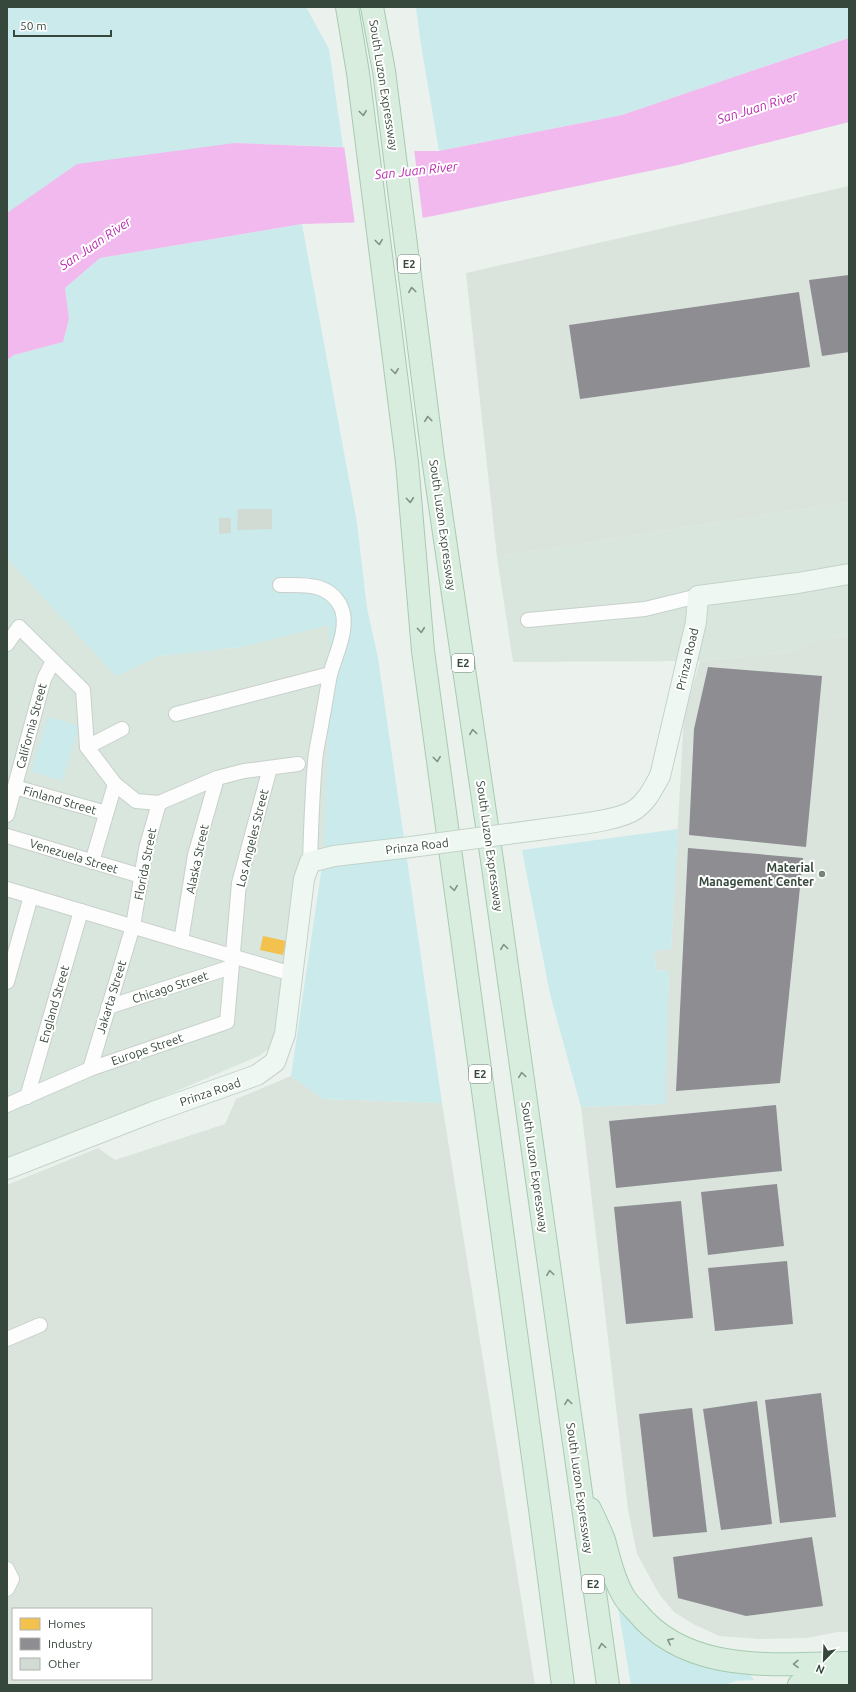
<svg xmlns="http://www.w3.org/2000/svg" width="856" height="1692" font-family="Ubuntu,sans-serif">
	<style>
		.residential { fill: #d8e6dd }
		.industrial { fill: #dae4dd; fill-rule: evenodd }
		.green { fill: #caeaec }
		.water { fill: #f1b9ee }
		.pier { fill: #ebf2ed }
		.homes { fill: #f2c14e }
		.industry { fill: #8d8d92 }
		.building { fill: #d2dad4 }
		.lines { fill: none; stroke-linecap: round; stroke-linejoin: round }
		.minor-casing { stroke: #c8d0cb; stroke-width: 16 }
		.secondary-casing { stroke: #c3d3c9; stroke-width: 22 }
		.motorway-casing { stroke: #a5cbb0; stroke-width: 24 }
		.minor { stroke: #fcfdfc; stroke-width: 14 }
		.secondary { stroke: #eff7f2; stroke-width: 20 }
		.motorway { stroke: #d9eddf; stroke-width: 22 }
		.secondary-bridge-casing { stroke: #c3d3c9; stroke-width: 22; stroke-linecap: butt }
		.secondary-bridge { stroke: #eff7f2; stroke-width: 20 }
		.oneway { stroke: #7f9285 }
		.poi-dot { fill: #758479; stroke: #fff; stroke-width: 1.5 }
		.labels { text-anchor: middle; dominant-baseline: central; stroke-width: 4; stroke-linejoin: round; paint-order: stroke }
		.shield { fill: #fff; stroke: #727f76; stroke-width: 1 }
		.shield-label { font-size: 11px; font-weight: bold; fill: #36483b }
		.street-label { font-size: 12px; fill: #36483b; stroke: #fff }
		.poi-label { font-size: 12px; font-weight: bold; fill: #36483b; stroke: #fff; text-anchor: end }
		.water-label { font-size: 13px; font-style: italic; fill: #ba29ae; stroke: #fff }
	</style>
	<rect width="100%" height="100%" fill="#ebf2ed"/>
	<g class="residential">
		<polygon points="849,502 849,635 822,639 789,652 700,661 513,662 497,557"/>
		<polygon points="7,558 116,676 159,656 241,647 330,624 335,840 301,859 275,1044 259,1056 7,1163"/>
	</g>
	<g class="industrial">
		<polygon points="849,186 849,502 497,557 466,273"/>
		<polygon points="849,635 849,1632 838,1632 806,1638 759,1639 719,1636 695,1625 674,1612 659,1594 637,1554 628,1510 581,1107 664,1104 669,971 656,970 654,950 671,949 684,716 700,661 789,652 822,639"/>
		<path d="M291 1076 323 1099 442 1103 535 1685H7V1185L98 1148 115 1160 225 1124 236 1099ZM13 1609H151V1679H13Z"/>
	</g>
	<g class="green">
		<polygon points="7,7 306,7 329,49 343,147 235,143 7,213"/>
		<polygon points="416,7 849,7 849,38 622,115 439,151 420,39"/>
		<polygon points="302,224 357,523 367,608 378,658 442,1103 323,1099 291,1076 324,852 331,664 329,625 241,647 159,656 116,676 7,558 7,360 14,355 63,342 69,319 65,288 100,258"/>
		<polygon points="48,717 79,726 62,781 31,771"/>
		<polygon points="678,829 671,949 654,951 656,970 669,971 665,1104 581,1107 550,994 522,850"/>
		<polygon points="618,1607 646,1639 687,1656 748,1672 754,1680 736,1681 725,1685 631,1685"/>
	</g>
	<polygon class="water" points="849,38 849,122 678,165 438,215 405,221 302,224 100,258 65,288 69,319 63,342 14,355 7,360 7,213 77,164 235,143 359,148 392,151 439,151 622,115"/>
	<polygon class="pier" points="344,145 392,149 414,149 423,220 406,223 355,225"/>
	<polygon class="homes" points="263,936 286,941 283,955 260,950"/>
	<g class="industry">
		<polygon points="849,275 849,352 822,356 809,280"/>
		<polygon points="799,292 810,367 580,399 569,325"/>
		<polygon points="708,667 822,676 806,847 689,835 694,729"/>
		<polygon points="688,848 803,858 780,1083 676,1091"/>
		<polygon points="776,1105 782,1171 616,1188 609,1121"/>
		<polygon points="777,1184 784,1246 708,1255 701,1192"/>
		<polygon points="681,1201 693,1318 626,1324 614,1207"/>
		<polygon points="787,1261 793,1324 715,1331 708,1268"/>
		<polygon points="821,1393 836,1517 780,1523 765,1400"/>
		<polygon points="757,1401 772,1524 721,1530 703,1409"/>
		<polygon points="692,1408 707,1532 653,1537 639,1414"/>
		<polygon points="812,1537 823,1606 746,1616 678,1598 673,1557"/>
	</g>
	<g class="building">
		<polygon points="238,509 272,509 272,529 237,530"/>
		<polygon points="219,518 231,518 231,533 219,534"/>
	</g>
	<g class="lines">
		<defs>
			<g id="minor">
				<path d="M280 585C303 585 327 582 340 605 351 626 335 655 330 675 327 690 325 705 322 720 320 734 316 748 315 762 312 795 311 829 310 862"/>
				<polyline points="528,620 645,609 698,596"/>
				<polyline points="7,644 19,627 83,690 87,747 115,784 136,801 159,803 217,778 244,771 298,764"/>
				<polyline points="176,714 330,674"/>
				<polyline points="87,747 122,729"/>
				<polyline points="15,787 106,813"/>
				<polyline points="7,815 44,679 53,661"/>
				<polyline points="7,836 141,876"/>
				<polyline points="92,862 115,784"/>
				<polyline points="7,889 292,974"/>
				<polyline points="181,941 195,855 217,778"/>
				<polyline points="7,982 31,896"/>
				<polyline points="108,1007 231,967"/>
				<polyline points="90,1069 133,926 146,849 159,803"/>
				<polyline points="27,1097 81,911"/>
				<polyline points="7,1105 90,1069 227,1022 239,883 270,768"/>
				<polyline points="7,1339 40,1325"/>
				<polyline points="7,1569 12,1579 7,1589"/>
			</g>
			<g id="secondary">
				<path d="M545 829C568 825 618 822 636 809 648 800 653 788 660 776L696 622 698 596 798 583 849 574"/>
				<polyline points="7,1169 153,1112 257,1075 275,1062 285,1034 304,879 310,862 334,856 411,847"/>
			</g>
			<g id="motorway">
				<polyline points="347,7 358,73 407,462 423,651 540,1509 563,1685"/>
				<polyline points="372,7 384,71 433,458 493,867 608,1685"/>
				<path d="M590 1509C595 1519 600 1530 604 1540 609 1558 613 1578 623 1595 626 1601 631 1606 636 1611 687 1675 776 1664 849 1663"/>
				<polyline points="799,1685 849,1683"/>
			</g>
		</defs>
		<use href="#minor" class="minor-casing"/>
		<use href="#secondary" class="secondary-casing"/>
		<use href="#motorway" class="motorway-casing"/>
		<use href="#minor" class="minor"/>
		<use href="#secondary" class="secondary"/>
		<use href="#motorway" class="motorway"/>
		<defs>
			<polyline id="secondary-bridge" points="411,847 545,829"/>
		</defs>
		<use href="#secondary-bridge" class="secondary-bridge-casing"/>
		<use href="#secondary-bridge" class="secondary-bridge"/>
	</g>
	<defs><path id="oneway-chevron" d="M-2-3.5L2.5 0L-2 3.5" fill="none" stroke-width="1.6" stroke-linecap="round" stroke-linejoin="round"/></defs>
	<g class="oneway">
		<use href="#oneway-chevron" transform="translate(363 113) rotate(83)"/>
		<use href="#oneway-chevron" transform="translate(379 242) rotate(83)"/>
		<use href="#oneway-chevron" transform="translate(412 290) rotate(-97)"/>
		<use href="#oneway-chevron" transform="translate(395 371) rotate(83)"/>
		<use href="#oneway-chevron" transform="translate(428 419) rotate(-97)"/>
		<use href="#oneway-chevron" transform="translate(410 500) rotate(85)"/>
		<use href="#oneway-chevron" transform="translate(421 630) rotate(85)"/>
		<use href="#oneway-chevron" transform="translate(473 732) rotate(-98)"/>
		<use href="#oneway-chevron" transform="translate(437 759) rotate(83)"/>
		<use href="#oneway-chevron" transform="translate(454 888) rotate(82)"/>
		<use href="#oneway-chevron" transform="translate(504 947) rotate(-98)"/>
		<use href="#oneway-chevron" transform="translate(522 1075) rotate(-98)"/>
		<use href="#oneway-chevron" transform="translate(550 1273) rotate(-98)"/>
		<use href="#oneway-chevron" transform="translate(568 1402) rotate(-98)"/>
		<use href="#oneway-chevron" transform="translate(670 1641) rotate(-153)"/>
		<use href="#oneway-chevron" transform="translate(602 1646) rotate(-98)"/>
		<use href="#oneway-chevron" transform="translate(796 1664) rotate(179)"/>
	</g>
	<circle class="poi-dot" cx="822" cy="874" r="4"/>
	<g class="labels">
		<g class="shield">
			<rect x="398" y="255" width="22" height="18" rx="3"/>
			<rect x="452" y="654" width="22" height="18" rx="3"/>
			<rect x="469" y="1065" width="22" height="18" rx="3"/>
			<rect x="582" y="1575" width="22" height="18" rx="3"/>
		</g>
		<g class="shield-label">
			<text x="409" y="264">E2</text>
			<text x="463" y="663">E2</text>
			<text x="480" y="1074">E2</text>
			<text x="593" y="1584">E2</text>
		</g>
		<g class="street-label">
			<text transform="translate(384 85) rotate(81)">South Luzon Expressway</text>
			<text transform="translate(443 525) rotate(82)">South Luzon Expressway</text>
			<text transform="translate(687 659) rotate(-77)">Prinza Road</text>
			<text transform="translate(31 726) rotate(-75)">California Street</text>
			<text transform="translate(60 800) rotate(16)">Finland Street</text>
			<text transform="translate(252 838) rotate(-76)">Los Angeles Street</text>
			<text transform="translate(417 846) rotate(-7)">Prinza Road</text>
			<text transform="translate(490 846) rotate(82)">South Luzon Expressway</text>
			<text transform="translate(74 856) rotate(17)">Venezuela Street</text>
			<text transform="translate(197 859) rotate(-78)">Alaska Street</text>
			<text transform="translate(145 864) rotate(-79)">Florida Street</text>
			<text transform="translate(170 987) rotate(-18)">Chicago Street</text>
			<text transform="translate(111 997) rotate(-73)">Jakarta Street</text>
			<text transform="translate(54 1004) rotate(-74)">England Street</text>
			<text transform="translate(147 1049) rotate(-19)">Europe Street</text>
			<text transform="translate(210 1092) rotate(-19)">Prinza Road</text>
			<text transform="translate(535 1167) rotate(82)">South Luzon Expressway</text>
			<text transform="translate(580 1488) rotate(82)">South Luzon Expressway</text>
		</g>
		<g class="poi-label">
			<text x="814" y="867">Material<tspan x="814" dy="14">Management Center</tspan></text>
		</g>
		<g class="water-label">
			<text transform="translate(757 107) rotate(-17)">San Juan River</text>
			<text transform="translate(416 170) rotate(-6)">San Juan River</text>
			<text transform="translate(95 243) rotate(-34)">San Juan River</text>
		</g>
	</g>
	<rect width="856" height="1692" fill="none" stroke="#36483b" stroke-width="16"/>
	<rect x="12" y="1608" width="140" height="72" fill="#ffffff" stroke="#afb6b1"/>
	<rect x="20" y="1618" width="20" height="12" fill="#f2c14e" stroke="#afb6b1"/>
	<text x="48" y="1628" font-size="12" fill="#36483b">Homes</text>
	<rect x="20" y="1638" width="20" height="12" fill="#8d8d92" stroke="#afb6b1"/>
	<text x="48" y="1648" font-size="12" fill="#36483b">Industry</text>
	<rect x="20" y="1658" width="20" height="12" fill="#d2dad4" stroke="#afb6b1"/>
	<text x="48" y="1668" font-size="12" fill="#36483b">Other</text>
	<g transform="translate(824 1660) rotate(203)" stroke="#ffffff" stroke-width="3" paint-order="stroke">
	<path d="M0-3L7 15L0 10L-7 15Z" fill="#36483b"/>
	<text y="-6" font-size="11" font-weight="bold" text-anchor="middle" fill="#36483b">N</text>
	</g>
	<path d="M14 30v6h97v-6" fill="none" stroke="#36483b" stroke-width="2"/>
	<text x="20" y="30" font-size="12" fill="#36483b" stroke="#ffffff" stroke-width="3" paint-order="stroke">50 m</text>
</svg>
